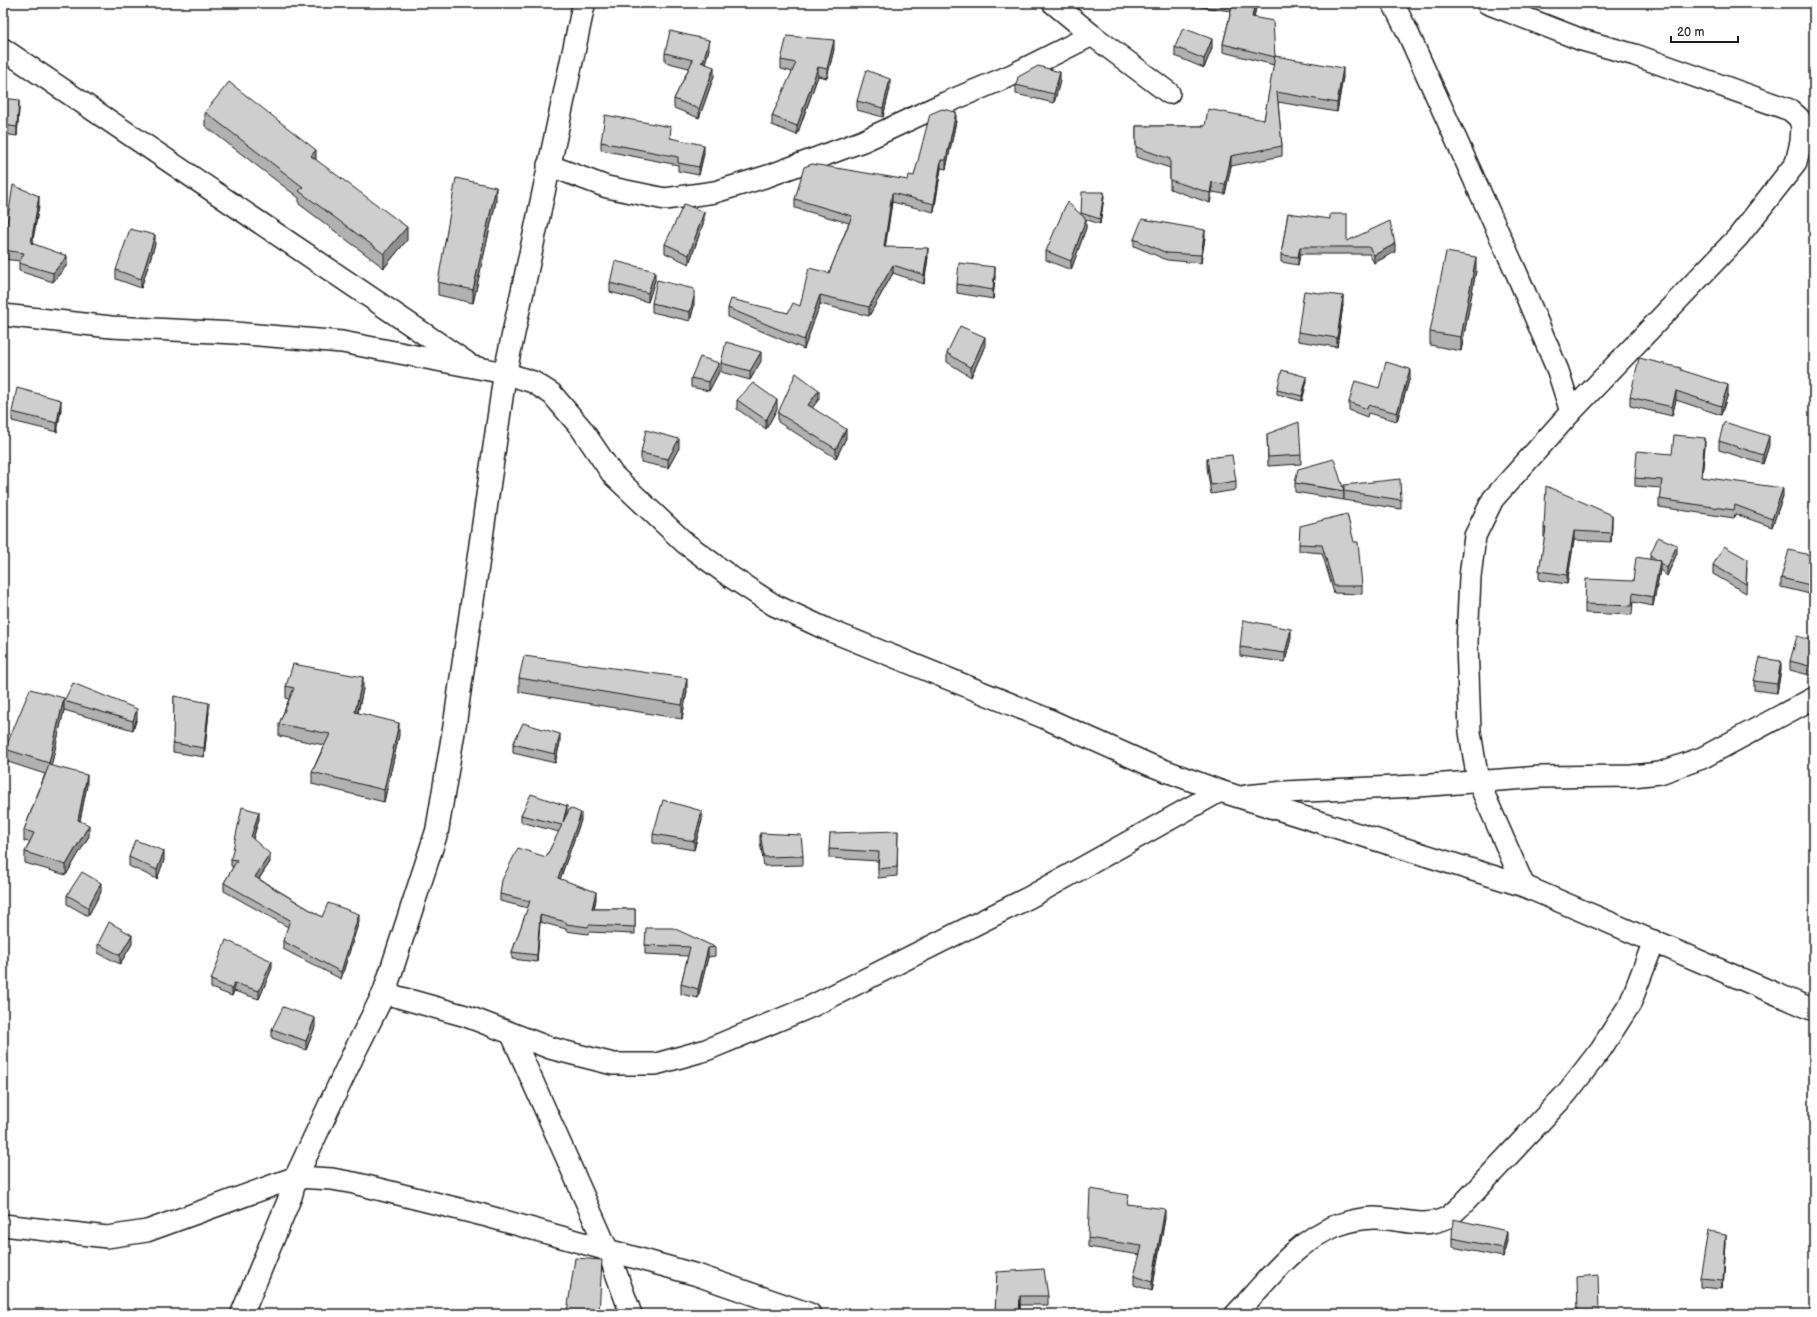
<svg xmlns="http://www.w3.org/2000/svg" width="1817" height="1317" font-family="'Balsamiq Sans',sans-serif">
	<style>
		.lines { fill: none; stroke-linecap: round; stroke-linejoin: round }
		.minor-casing { stroke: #1c1c1c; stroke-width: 24 }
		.secondary-casing { stroke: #1c1c1c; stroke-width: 25 }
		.minor { stroke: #fff; stroke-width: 21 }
		.secondary { stroke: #fff; stroke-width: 22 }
		.wall { fill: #b1b1b1; stroke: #1c1c1c }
		.shaded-wall { fill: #909090; stroke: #1c1c1c }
		.building { fill: #cecece; stroke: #1c1c1c }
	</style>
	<rect width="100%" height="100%" fill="#fff"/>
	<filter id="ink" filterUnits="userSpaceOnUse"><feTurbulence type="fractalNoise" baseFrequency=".025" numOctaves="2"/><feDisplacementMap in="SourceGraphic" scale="8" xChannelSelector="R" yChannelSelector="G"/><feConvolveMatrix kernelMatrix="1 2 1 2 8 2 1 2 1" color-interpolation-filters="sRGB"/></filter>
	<g filter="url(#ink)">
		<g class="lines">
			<defs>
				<g id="minor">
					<polyline points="1053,3 1092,35 1169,93"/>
					<polyline points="1393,3 1407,31 1517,274 1558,371 1571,412"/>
					<polyline points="1487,3 1582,40 1635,55 1790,110 1799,118 1802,126 1801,142 1796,163 1738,237 1571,412 1493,499 1475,536 1470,577 1467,642 1470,732 1478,781 1524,886"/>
					<polyline points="3,49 466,362"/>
					<polyline points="548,165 607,187 665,199 715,192 768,176 863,141 945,103 1012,75 1092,35"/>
					<polyline points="3,315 111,327 235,333 342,342 505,373 533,382 552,394 581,428 613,475 685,543 731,577 774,605 826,629 1045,718 1150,765 1220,791 1524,886 1814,1010"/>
					<polyline points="1246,796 1284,792 1417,786 1540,777 1632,776 1660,773 1702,758 1814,698"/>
					<polyline points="384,993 466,1016 550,1048 613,1064 656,1064 706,1050 810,1007 1030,897 1220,791"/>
					<polyline points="512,1035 608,1251 631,1314"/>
					<polyline points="3,1225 107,1237 147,1231 296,1177 332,1179 354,1183 483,1215 697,1275 810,1314"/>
					<path d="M1236 1314C1266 1282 1296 1240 1338 1225 1350 1221 1362 1218 1374 1218 1398 1218 1423 1229 1446 1218 1452 1215 1458 1208 1463 1204L1567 1093 1601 1049 1630 1004 1654 941"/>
				</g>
				<polyline id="secondary" points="242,1314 291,1195 296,1177 355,1051 384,993 437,831 455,723 505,373 584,3"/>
			</defs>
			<use href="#minor" class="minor-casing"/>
			<use href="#secondary" class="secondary-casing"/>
			<use href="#minor" class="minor"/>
			<use href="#secondary" class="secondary"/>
		</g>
		<g class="wall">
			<polygon points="1187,3 1257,3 1254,18 1275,56 1343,77 1337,112 1278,102 1282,146 1282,156 1231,166 1225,194 1212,192 1210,203 1170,189 1170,168 1136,157 1136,126 1205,126 1264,120 1274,65 1223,52 1223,44 1231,11 1187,5"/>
			<polygon points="1809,3 1814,3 1814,26"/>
			<polygon points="1175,47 1212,48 1204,68 1175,56"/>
			<polygon points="709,49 705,63 714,76 699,118 674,108 674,99 689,68 665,62 665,53"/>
			<polygon points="834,49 827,78 818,76 797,135 772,125 772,116 793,72 781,69 781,60"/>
			<polygon points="1060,81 1054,103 1016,94 1016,85"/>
			<polygon points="890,88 883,117 857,110 857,101"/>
			<polygon points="3,98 19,109 17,136 3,134"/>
			<polygon points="205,112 316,160 407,240 384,268 299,204 299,198 205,126"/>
			<polygon points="956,121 946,169 941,168 934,212 892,202 885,247 928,257 924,284 893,273 869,316 820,304 804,349 728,317 728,308 788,313 800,306 829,273 849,223 795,208 795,199 908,180 914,176"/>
			<polygon points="671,138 704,153 699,175 678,171 678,165 601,150 601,142"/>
			<polygon points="1104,197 1100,224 1085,219 1086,228 1071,270 1046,260 1046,251 1081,215 1081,213"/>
			<polygon points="496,201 473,303 438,295 438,282"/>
			<polygon points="39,205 32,244 67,265 53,282 19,271 19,263 20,261 3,259 3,248"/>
			<polygon points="1288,213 1347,241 1395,252 1374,263 1369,254 1300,254 1298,265 1281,262 1281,255"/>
			<polygon points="704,221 689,264 665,253 665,244"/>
			<polygon points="1205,237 1201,263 1167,260 1134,246 1134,239"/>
			<polygon points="155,244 141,288 116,279 116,270"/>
			<polygon points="1476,271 1461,351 1430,345 1430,332"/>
			<polygon points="995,276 993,299 957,293 957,284"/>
			<polygon points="655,280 648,302 610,292 610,283"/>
			<polygon points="652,303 694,306 690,321 652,312"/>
			<polygon points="1343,305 1337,347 1298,341 1298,332"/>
			<polygon points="985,346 971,377 947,362 947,353"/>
			<polygon points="761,361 750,380 721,372 721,363"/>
			<polygon points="1681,370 1728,394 1721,415 1676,400 1672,416 1630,406 1630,397"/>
			<polygon points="719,372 709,391 691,387 691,378"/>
			<polygon points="1410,377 1397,421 1368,413 1367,417 1349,410 1349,402 1379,388"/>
			<polygon points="1307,381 1302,401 1277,394 1277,390"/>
			<polygon points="819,399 812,408 846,438 836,458 778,422 778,413"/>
			<polygon points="737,400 777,409 766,429 737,409"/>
			<polygon points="61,409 57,432 12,421 12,412"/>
			<polygon points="1267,434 1301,455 1301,464 1268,466"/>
			<polygon points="1719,441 1769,445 1763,464 1719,450"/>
			<polygon points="1705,446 1702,477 1783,496 1772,527 1735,514 1734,518 1659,507 1659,499 1661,488 1635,486 1635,478 1672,454"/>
			<polygon points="679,448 668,468 641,462 641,453"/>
			<polygon points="1207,458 1236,481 1236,490 1211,494 1207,467"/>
			<polygon points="1295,483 1344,491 1344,500 1295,492"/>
			<polygon points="1344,485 1401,500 1401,509 1344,500"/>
			<polygon points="1347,514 1362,586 1362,594 1334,593 1322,553 1299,551 1299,544"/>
			<polygon points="1612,524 1611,542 1574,540 1567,584 1539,580 1539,571 1545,537 1544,537 1544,528"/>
			<polygon points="1677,553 1667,576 1660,570 1653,606 1633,602 1632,615 1585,613 1585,604 1633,581 1650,559 1650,555"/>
			<polygon points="1814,556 1814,595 1781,587 1781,578"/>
			<polygon points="1713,565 1747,568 1746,593 1713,574"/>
			<polygon points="1291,638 1285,662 1240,656 1240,647"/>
			<polygon points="1814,641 1814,672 1813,676 1790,670 1790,661"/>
			<polygon points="1781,670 1777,693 1754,690 1754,681"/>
			<polygon points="519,678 687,691 682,719 519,692"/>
			<polygon points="286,686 363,689 358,713 399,735 384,802 312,784 312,772 324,745 279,736 279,724 289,699 286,698"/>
			<polygon points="174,696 209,712 204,757 173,752"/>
			<polygon points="64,701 137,718 133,730 64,710 51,766 87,785 80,821 89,836 66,875 25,863 25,852 30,842 24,841 24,830 45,774 5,761 5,749"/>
			<polygon points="560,743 555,763 513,753 513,744"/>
			<polygon points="567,813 566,816 581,820 560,879 596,899 594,909 635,909 635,934 589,932 588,934 566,931 566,929 540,922 537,962 512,959 512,952 528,908 500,901 500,894 546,857 559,832 521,822 521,815"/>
			<polygon points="259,819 253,839 270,862 259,879 322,917 359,921 341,979 283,949 283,941 288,927 224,891 224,883 233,867 231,866 231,859"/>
			<polygon points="702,820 694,850 653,843 653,834"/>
			<polygon points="898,831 897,876 878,878 878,861 829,858 829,849"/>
			<polygon points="760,833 803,856 803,865 764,866 760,842"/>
			<polygon points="129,857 164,860 157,879 129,866"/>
			<polygon points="101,892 88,916 67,904 67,895"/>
			<polygon points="98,944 132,944 120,964 98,953"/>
			<polygon points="645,945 715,947 715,956 708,957 698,998 681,994 681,984 688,956 645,954"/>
			<polygon points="272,968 259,999 234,991 232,996 211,988 211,980"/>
			<polygon points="315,1027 306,1050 272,1038 272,1029"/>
			<polygon points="1129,1204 1165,1218 1152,1291 1134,1285 1134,1276 1140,1255 1088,1247 1088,1238"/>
			<polygon points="1452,1238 1507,1240 1503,1257 1452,1247"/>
			<polygon points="1726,1243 1723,1289 1700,1287 1700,1278"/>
			<polygon points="997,1272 1048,1296 1048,1305 1020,1305 1020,1314 995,1314"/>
		</g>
		<g class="shaded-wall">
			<polygon points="1255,3 1257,3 1252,25 1252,17"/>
			<polygon points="1212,39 1212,48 1204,68 1204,59"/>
			<polygon points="709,40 709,49 703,71 703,62"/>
			<polygon points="834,40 834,49 827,78 827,69"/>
			<polygon points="714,67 714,76 699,118 699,109"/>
			<polygon points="818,67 818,76 797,135 797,126"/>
			<polygon points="1343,68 1343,77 1337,112 1337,103"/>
			<polygon points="1060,72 1060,81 1054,103 1054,94"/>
			<polygon points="890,79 890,88 883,117 883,108"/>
			<polygon points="19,100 19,109 17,136 17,127"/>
			<polygon points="956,112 956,121 946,169 946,160"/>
			<polygon points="704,145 704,153 699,175 699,167"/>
			<polygon points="316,150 316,164 311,156"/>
			<polygon points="1231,156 1231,166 1225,194 1225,185"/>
			<polygon points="941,160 941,168 934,212 934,204"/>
			<polygon points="1212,182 1212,192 1210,203 1210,193"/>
			<polygon points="496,187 496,201 473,303 473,290"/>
			<polygon points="1104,192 1104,197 1100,224 1100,219"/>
			<polygon points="892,193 892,202 884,256 884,247"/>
			<polygon points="39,196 39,205 31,252 31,243"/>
			<polygon points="704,212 704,221 689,264 689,255"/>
			<polygon points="1086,219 1086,228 1071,270 1071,261"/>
			<polygon points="407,227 407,240 384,268 384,254"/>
			<polygon points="1205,230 1205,237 1201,263 1201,255"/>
			<polygon points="155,235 155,244 141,288 141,279"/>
			<polygon points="1395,244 1395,252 1374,263 1374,255"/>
			<polygon points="1300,247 1300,254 1298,265 1298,257"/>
			<polygon points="928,248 928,257 924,284 924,275"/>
			<polygon points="67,256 67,265 53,282 53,273"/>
			<polygon points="1476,257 1476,271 1461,351 1461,337"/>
			<polygon points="893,265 893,273 869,316 869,307"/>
			<polygon points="995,267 995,276 993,299 993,290"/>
			<polygon points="655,271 655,280 648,302 648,293"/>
			<polygon points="820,295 820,304 804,349 804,340"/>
			<polygon points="1343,296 1343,305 1337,347 1337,338"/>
			<polygon points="694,297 694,306 690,321 690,312"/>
			<polygon points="985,337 985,346 971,377 971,368"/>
			<polygon points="761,352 761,361 750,380 750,371"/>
			<polygon points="719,363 719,372 709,391 709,382"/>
			<polygon points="1410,369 1410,377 1397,421 1397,413"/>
			<polygon points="1307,377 1307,381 1302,401 1302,396"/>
			<polygon points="1728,385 1728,394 1721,415 1721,406"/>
			<polygon points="819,390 819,399 808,414 808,405"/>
			<polygon points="1676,391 1676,400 1672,416 1672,407"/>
			<polygon points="61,400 61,409 57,432 57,423"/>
			<polygon points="777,400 777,409 766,429 766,420"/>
			<polygon points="846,429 846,438 836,458 836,449"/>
			<polygon points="1769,436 1769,445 1763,464 1763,455"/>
			<polygon points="1705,438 1705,446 1701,485 1701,477"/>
			<polygon points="679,439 679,448 668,468 668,459"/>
			<polygon points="1783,488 1783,496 1772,527 1772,519"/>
			<polygon points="1612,515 1612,524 1611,542 1611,533"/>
			<polygon points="1574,531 1574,540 1567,584 1567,575"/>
			<polygon points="1677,545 1677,553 1667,576 1667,568"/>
			<polygon points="1660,561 1660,570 1653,606 1653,597"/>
			<polygon points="1291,629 1291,638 1285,662 1285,653"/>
			<polygon points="1781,661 1781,670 1777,693 1777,684"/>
			<polygon points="1814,663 1814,672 1813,676 1813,667"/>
			<polygon points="363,677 363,689 355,724 355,712"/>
			<polygon points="687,678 687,691 682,719 682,705"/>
			<polygon points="64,698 64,710 49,776 49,763"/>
			<polygon points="209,703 209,712 204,757 204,748"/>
			<polygon points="137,709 137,718 133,730 133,721"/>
			<polygon points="399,723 399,735 384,802 384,790"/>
			<polygon points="560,734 560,743 555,763 555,754"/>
			<polygon points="87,775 87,785 78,830 78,820"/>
			<polygon points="567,806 567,813 563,830 563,822"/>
			<polygon points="702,811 702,820 694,850 694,841"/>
			<polygon points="259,812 259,819 251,845 251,837"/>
			<polygon points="581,813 581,820 558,885 558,878"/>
			<polygon points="89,825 89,836 66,875 66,865"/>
			<polygon points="164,851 164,860 157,879 157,870"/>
			<polygon points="270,854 270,862 255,884 255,877"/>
			<polygon points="101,883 101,892 88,916 88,907"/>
			<polygon points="596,892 596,899 592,916 592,909"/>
			<polygon points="359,914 359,921 341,979 341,972"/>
			<polygon points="540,915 540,922 537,962 537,955"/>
			<polygon points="132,935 132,944 120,964 120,955"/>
			<polygon points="708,948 708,957 698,998 698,989"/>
			<polygon points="272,961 272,968 259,999 259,991"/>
			<polygon points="234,983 234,991 232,996 232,989"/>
			<polygon points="315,1018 315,1027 306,1050 306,1041"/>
			<polygon points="1165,1209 1165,1218 1152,1291 1152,1282"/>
			<polygon points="1507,1231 1507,1240 1503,1257 1503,1248"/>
			<polygon points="1726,1234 1726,1243 1723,1289 1723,1280"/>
			<polygon points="1020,1296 1020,1314 1019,1314"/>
		</g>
		<g class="building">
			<polygon points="1233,3 1255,3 1252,17 1273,21 1275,57 1223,44"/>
			<polygon points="1811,3 1814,3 1814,18"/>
			<polygon points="1183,28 1212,39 1204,59 1175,47"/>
			<polygon points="670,31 709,40 703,62 701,62 714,67 699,109 674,99 693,60 665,53"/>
			<polygon points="787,36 834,40 827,69 818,67 797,126 772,116 796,63 781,60"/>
			<polygon points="1275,56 1343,68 1337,103 1277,92 1282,146 1231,156 1225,185 1212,182 1210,193 1170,180 1170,159 1136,147 1136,126 1205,126 1208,109 1264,120"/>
			<polygon points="1038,66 1060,72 1054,94 1016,85 1018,77"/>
			<polygon points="866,70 890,79 883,108 857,101"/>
			<polygon points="229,82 316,150 311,156 407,227 384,254 299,191 303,187 205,112"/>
			<polygon points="3,98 19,100 17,127 3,125"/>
			<polygon points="942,109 956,112 946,160 941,160 934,204 892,193 884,247 928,248 924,275 893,265 869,307 820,295 804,340 728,308 731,299 788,313 793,303 800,306 809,268 829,273 852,216 795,199 804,167 812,164 908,180 909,175 914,176 930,114"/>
			<polygon points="605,115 671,127 670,138 704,145 699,167 678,163 678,157 601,142"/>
			<polygon points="456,178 496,187 473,290 438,282"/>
			<polygon points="13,185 39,196 31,243 67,256 53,273 19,263 24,253 3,250"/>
			<polygon points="1082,192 1104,192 1100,219 1081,213"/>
			<polygon points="1067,202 1086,219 1071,261 1046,251"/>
			<polygon points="684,204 704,212 689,255 665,244"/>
			<polygon points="1288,213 1330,219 1330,214 1347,214 1347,241 1390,221 1395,244 1374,255 1369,247 1300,247 1298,257 1281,255"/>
			<polygon points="1142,219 1205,230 1201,255 1167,253 1134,239"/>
			<polygon points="130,229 155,235 141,279 116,270"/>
			<polygon points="1446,252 1476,257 1461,337 1430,332"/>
			<polygon points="615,261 655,271 648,293 610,283"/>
			<polygon points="959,263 995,267 993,290 957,284"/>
			<polygon points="657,280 694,289 694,297 690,312 652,303"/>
			<polygon points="1304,291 1343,296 1337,338 1298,332"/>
			<polygon points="960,326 985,337 971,368 947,353"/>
			<polygon points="726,342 761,352 750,371 721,363"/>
			<polygon points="700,357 719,363 709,382 691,378"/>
			<polygon points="1639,358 1681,368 1681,370 1728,385 1721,406 1676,391 1672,407 1630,397"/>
			<polygon points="1386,362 1410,369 1397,413 1368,405 1367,409 1349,402 1355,381 1379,388"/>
			<polygon points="1282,370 1307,377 1302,396 1277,390"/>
			<polygon points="796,373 819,390 808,405 846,429 836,449 778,413"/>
			<polygon points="753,383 777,400 766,420 737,400"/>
			<polygon points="17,388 61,400 57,423 12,412"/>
			<polygon points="1299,422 1301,455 1268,457 1267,434"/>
			<polygon points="1724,422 1769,436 1763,455 1719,441"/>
			<polygon points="646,430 679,439 668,459 641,453"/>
			<polygon points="1674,435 1705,438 1701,477 1783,488 1772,519 1735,505 1734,510 1659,499 1662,480 1635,478 1637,451 1672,454"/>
			<polygon points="1232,455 1236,481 1211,485 1207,458"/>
			<polygon points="1334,459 1344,491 1295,483 1298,469"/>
			<polygon points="1400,479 1401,500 1344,491 1344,485"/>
			<polygon points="1546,486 1612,515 1611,533 1574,531 1567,575 1539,571 1546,528 1544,528"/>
			<polygon points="1347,514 1354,542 1358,542 1362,586 1334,586 1322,545 1299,544 1300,526"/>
			<polygon points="1658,537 1677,545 1667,568 1659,562 1660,561 1657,560 1650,555"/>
			<polygon points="1724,546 1747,559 1746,584 1713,565"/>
			<polygon points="1789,550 1814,556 1814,586 1781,578"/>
			<polygon points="1636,557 1660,561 1653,597 1633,593 1632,606 1585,604 1586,579 1633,581"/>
			<polygon points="1243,620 1291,629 1285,653 1240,647"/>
			<polygon points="1797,636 1814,641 1814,663 1813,667 1790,661"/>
			<polygon points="524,656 687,678 682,705 519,678"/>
			<polygon points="1760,658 1781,661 1777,684 1754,681"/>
			<polygon points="293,664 363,677 355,712 399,723 384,790 312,772 330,734 279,724 294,688 286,686"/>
			<polygon points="73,683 137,709 133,721 64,701"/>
			<polygon points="30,689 64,698 49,763 5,749"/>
			<polygon points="174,696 209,703 204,748 173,743"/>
			<polygon points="523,723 560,734 555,754 513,744"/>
			<polygon points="49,765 87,775 78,820 89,825 66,865 25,852 34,833 24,830"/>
			<polygon points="531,794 567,806 563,822 570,808 581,813 558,878 596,892 592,909 635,909 635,927 589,925 588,927 566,924 566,922 540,915 537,955 512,952 530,901 500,894 502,880 518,848 546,857 562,825 521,815"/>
			<polygon points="663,800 702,811 694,841 653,834"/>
			<polygon points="242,807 259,812 251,837 270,854 255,877 322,917 328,903 359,914 341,972 283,941 290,920 224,883 237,860 231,859"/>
			<polygon points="898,831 897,867 878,869 879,852 829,849 830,833"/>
			<polygon points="760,833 801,835 803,856 764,857"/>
			<polygon points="135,840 164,851 157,870 129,857"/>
			<polygon points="82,872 101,883 88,907 67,895"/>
			<polygon points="109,922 132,935 120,955 98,944"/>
			<polygon points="646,928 673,928 715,947 708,948 698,989 681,984 690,947 645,945"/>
			<polygon points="226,940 272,961 259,991 234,983 232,989 211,980"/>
			<polygon points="283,1007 315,1018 306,1041 272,1029"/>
			<polygon points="1090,1189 1129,1195 1127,1204 1165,1209 1152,1282 1134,1276 1142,1246 1088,1238"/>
			<polygon points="1453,1219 1507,1231 1503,1248 1452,1238"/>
			<polygon points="1708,1231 1726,1234 1723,1280 1700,1278"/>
			<polygon points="575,1258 602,1260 599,1314 555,1314 555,1310 567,1312"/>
			<polygon points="1044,1269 1048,1296 1020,1296 1019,1314 1001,1314 995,1313 997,1272"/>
			<polygon points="1598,1275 1599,1314 1578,1314 1577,1277"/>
		</g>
	</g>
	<rect width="1817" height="1317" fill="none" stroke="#fff" stroke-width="16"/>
	<rect x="8" y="8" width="1801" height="1301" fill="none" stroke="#1c1c1c" stroke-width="1.5" filter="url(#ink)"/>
	<path d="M1671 36v6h67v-6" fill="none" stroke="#1c1c1c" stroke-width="2"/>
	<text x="1677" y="36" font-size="12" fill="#1c1c1c" stroke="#ffffff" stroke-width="3" paint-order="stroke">20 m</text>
</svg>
